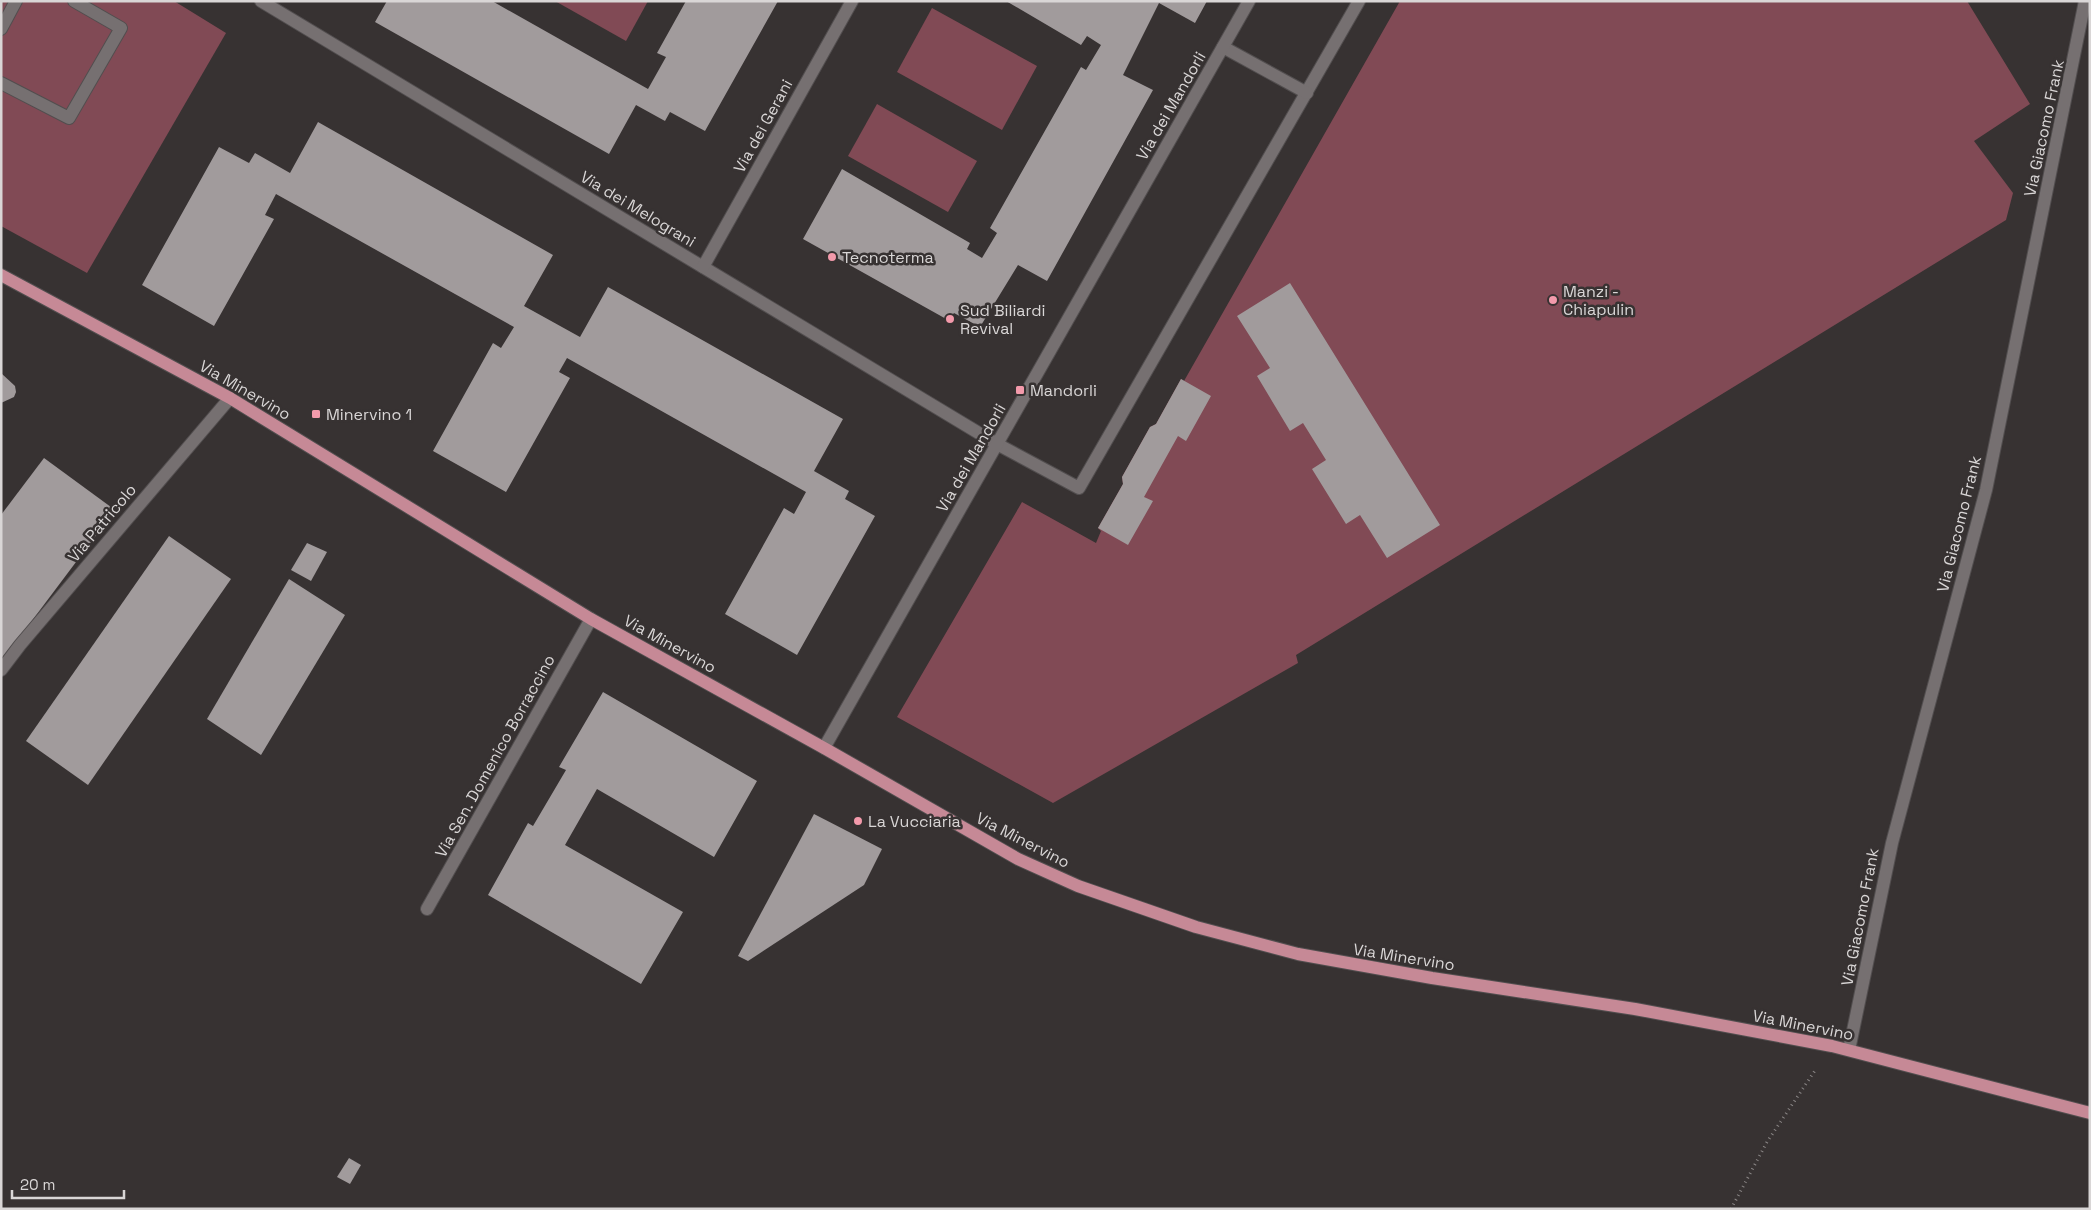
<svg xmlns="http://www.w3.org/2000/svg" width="2091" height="1210" font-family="'Space Grotesk',sans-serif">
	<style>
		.green { fill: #814a55 }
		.building { fill: #a19b9c }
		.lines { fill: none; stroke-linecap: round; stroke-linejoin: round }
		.minor-casing { stroke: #524e4f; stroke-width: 14 }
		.major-casing { stroke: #524e4f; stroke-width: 14 }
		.path { stroke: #8a8686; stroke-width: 3; stroke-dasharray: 1 4; stroke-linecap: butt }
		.minor { stroke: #767071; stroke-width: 12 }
		.major { stroke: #c68996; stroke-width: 12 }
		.poi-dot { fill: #f39aab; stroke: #373232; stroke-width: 2 }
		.labels { text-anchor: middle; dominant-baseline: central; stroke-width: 5; stroke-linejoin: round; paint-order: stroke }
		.street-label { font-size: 16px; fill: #d9d6d6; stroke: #373232 }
		.poi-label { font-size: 16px; fill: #d9d6d6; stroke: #373232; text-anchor: start }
	</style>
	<rect width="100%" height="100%" fill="#373232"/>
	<g class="green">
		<polygon points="1,1 174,1 226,33 87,273 1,226"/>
		<polygon points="555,1 648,1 626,41"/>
		<polygon points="1400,1 1967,1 2030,104 1974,141 2013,193 2006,220 1296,655 1298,663 1053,803 897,717 1022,502 1096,543 1101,531 1098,528 1123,484 1122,477 1150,427 1156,424 1181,379 1184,381"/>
		<polygon points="932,8 1037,66 1002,130 897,72"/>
		<polygon points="877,104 977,161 948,212 848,156"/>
	</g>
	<g class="building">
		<polygon points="387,1 492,1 648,89 666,57 657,53 686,1 778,1 705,131 670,112 665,121 636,105 609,154 375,22"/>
		<polygon points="1006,1 1207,1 1195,23 1159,3 1123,75 1153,90 1047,281 1018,265 980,327 954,313 948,320 803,239 842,169 970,243 967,249 982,258 997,233 990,228 1081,67 1086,70 1101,45 1087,36 1081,45"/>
		<polygon points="318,122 553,255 524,306 580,337 608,287 843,419 814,471 849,491 845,499 875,516 797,655 725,614 784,508 794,514 806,492 567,358 559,372 570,378 506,492 433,451 493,343 501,348 514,327 276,194 265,215 274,219 214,326 142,285 219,147 249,163 255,153 290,173"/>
		<polygon points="1290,283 1440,525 1387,558 1360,515 1346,524 1312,469 1326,460 1303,423 1290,431 1257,376 1270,368 1237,316"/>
		<polygon points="1,373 15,386 16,392 14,397 1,403"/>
		<polygon points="1181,379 1211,396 1186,441 1178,436 1144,497 1153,501 1128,545 1098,528 1123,484 1122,477 1150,427 1156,424"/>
		<polygon points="44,458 115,510 1,662 1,515"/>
		<polygon points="169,536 231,579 88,785 26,741"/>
		<polygon points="307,543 327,552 311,581 291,570"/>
		<polygon points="289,579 345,615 261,755 207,719"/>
		<polygon points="603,692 757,781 714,857 597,789 565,845 683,912 641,984 488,895 528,823 533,826 566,770 559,767"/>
		<polygon points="814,814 882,849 864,885 748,961 738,956"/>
		<polygon points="349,1158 361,1165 350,1184 337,1177"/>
	</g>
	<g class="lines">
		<defs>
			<g id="minor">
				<polyline points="261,1 997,444 1079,488 1359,1"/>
				<polyline points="1,29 16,1"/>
				<polyline points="1223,47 1307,93"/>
				<polyline points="1,83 69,118 121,28 74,1"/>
				<polyline points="703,267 852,1"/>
				<polyline points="1,670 20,645 230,398"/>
				<polyline points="824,748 1249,1"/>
				<polyline points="427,909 591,619"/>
				<polyline points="1849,1050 1892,843 1986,490 2085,1"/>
			</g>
			<polyline id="major" points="1,275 230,398 591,619 824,748 1018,859 1078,886 1196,927 1298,954 1432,978 1635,1009 1832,1046 2090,1113"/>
		</defs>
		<use href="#minor" class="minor-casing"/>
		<use href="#major" class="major-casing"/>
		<polyline class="path" points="1731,1209 1767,1142 1816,1069"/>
		<use href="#minor" class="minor"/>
		<use href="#major" class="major"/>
	</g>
	<g class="poi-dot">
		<circle cx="832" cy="257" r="5"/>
		<circle cx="1553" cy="300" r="5"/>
		<circle cx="950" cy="319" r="5"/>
		<rect x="1015" y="385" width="10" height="10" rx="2.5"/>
		<rect x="311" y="409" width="10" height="10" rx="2.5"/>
		<circle cx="858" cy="821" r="5"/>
	</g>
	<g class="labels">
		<g class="street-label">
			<text transform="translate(1171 106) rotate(-60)">Via dei Mandorli</text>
			<text transform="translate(763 126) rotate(-61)">Via dei Gerani</text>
			<text transform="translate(2044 128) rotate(-78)">Via Giacomo Frank</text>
			<text transform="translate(638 209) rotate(31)">Via dei Melograni</text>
			<text transform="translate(245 390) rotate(30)">Via Minervino</text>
			<text transform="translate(971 458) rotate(-60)">Via dei Mandorli</text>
			<text transform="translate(102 523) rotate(-50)">Via Patricolo</text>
			<text transform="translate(1959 524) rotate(-76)">Via Giacomo Frank</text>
			<text transform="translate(670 644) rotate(29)">Via Minervino</text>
			<text transform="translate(495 756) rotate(-61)">Via Sen. Domenico Borraccino</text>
			<text transform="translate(1023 840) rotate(27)">Via Minervino</text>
			<text transform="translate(1860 917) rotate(-79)">Via Giacomo Frank</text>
			<text transform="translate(1404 957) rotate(9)">Via Minervino</text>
			<text transform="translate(1803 1025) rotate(11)">Via Minervino</text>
		</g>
		<g class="poi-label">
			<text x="842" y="257">Tecnoterma</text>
			<text x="1563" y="291">Manzi -<tspan x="1563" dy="18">Chiapulin</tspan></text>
			<text x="960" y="310">Sud Biliardi<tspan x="960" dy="18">Revival</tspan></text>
			<text x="1030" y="390">Mandorli</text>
			<text x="326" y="414">Minervino 1</text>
			<text x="868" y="821">La Vucciaria</text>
		</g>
	</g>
	<rect width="2091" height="1210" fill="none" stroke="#d9d6d6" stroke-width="5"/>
	<path d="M12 1190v8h112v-8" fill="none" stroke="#d9d6d6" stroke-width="2.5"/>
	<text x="20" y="1190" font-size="15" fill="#d9d6d6" stroke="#373232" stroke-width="4" paint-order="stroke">20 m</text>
</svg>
